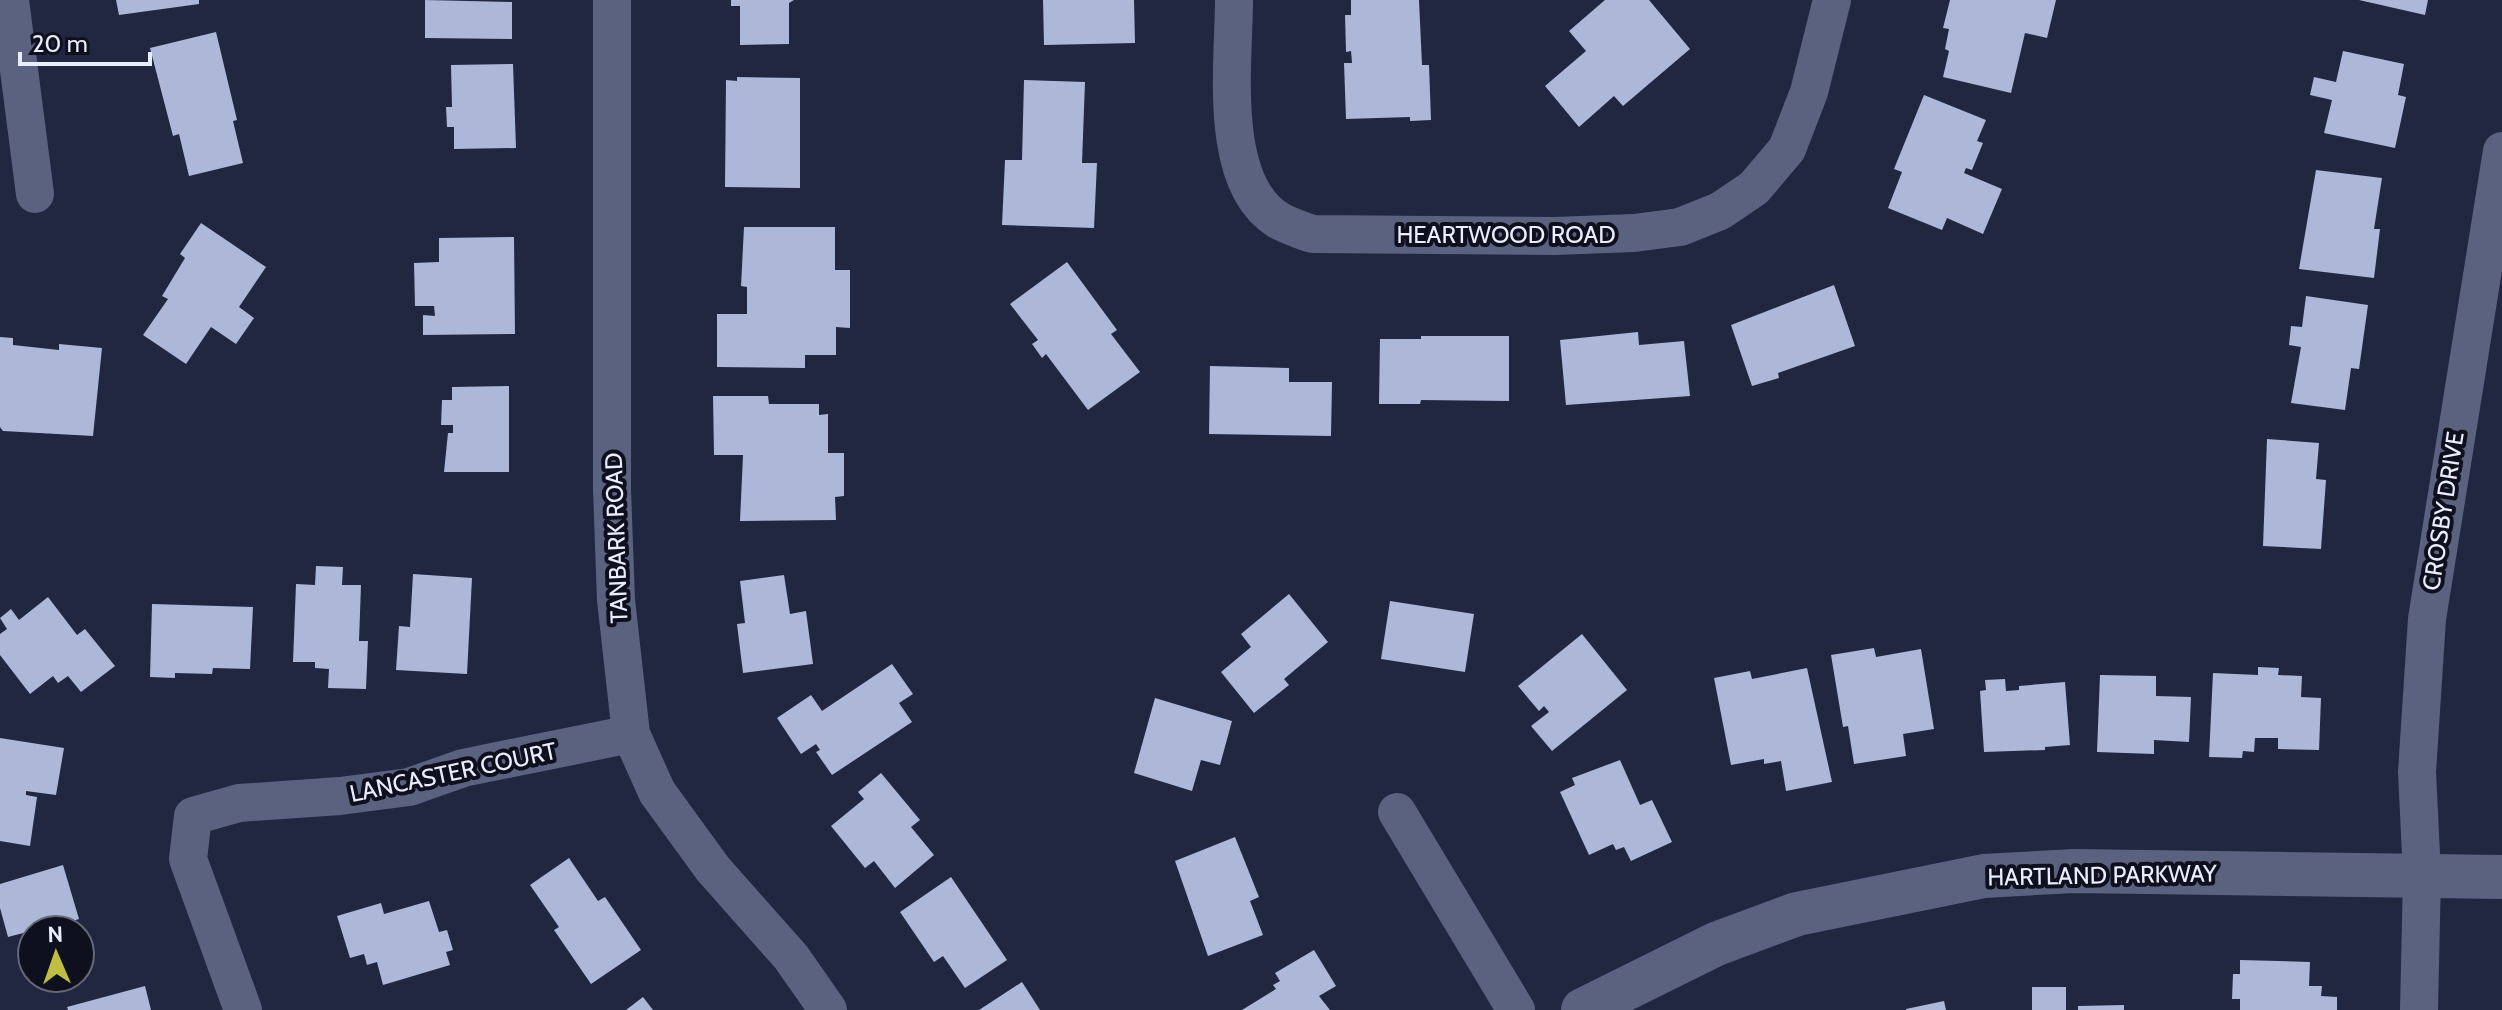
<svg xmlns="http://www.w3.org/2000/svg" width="2502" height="1010" font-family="Cabin,sans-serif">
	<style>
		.building { fill: #adb7d8 }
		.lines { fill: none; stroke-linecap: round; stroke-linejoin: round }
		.minor { stroke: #5a6280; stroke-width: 38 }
		.tertiary { stroke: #5a6280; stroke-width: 44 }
		.labels { text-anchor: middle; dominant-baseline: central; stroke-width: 8; stroke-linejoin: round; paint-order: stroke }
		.street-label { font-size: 24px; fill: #e8edff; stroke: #0e111d }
	</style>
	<rect width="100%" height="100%" fill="#212741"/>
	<g class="building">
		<polygon points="116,0 199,0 199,4 119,15"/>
		<polygon points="425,0 512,2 512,39 425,38"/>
		<polygon points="731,0 794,0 789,3 789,44 740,45 740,6 731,6"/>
		<polygon points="1043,0 1134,0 1135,43 1044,45"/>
		<polygon points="1351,0 1419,0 1422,65 1429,65 1431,120 1410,121 1410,117 1346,119 1344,63 1352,63 1351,51 1346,52 1345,15 1351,15"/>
		<polygon points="1605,0 1649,0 1690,49 1623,106 1614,96 1579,127 1545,86 1586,51 1569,31"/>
		<polygon points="1950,0 2056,0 2047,38 2025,33 2011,93 1943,77 1949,51 1945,49 1949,29 1943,28"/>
		<polygon points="2359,0 2428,0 2425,15"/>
		<polygon points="216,32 237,120 233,121 243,163 189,176 179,134 173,136 150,48"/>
		<polygon points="2343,51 2404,64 2398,95 2406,97 2395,148 2324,133 2332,100 2310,95 2314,77 2336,82"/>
		<polygon points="513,64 516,148 454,149 454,127 447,127 446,107 452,107 451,65"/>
		<polygon points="737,77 800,78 800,188 725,187 726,80 737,81"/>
		<polygon points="1024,80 1085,82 1082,163 1097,163 1094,228 1002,225 1005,160 1022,160"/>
		<polygon points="1924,95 1986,120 1977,141 1983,143 1972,170 1966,168 1964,173 2002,189 1983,234 1947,218 1942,230 1888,208 1902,172 1894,169"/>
		<polygon points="2316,170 2382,178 2374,229 2380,229 2374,278 2299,269"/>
		<polygon points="201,223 266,267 239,307 254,318 236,344 211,327 186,364 143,335 168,299 162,296 185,258 180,254"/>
		<polygon points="744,227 835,227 835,270 850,270 850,328 836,327 836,355 805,355 805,368 717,367 717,314 747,314 747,287 741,286"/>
		<polygon points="514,237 515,334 423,335 423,315 435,316 434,306 415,306 414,263 439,262 439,238"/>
		<polygon points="1067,262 1117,330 1111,334 1140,372 1088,410 1046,354 1042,358 1032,344 1038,340 1010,304"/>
		<polygon points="1834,285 1855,346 1778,373 1779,378 1752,386 1731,325"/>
		<polygon points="2306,296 2368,305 2359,369 2351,368 2345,410 2291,403 2301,347 2289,345 2291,326 2302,327"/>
		<polygon points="1638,332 1639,345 1684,341 1690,396 1566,405 1560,340"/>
		<polygon points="1421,336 1509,336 1509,401 1421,400 1420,404 1379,404 1380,339 1421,339"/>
		<polygon points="0,337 13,338 13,345 59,350 59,344 102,348 93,436 3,431 0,427"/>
		<polygon points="1210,366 1289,368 1289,382 1332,382 1331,436 1209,434"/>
		<polygon points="509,386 509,472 444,472 448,433 453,433 453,425 441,425 442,400 452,400 452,387"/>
		<polygon points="713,396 768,396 769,404 819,404 819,415 828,414 828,453 844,453 844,496 835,497 836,520 740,521 743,455 714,455"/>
		<polygon points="2267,439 2319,443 2316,479 2326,480 2321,549 2263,546"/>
		<polygon points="316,566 343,567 342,585 361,585 359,641 368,641 366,689 328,688 329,669 315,668 315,662 293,662 296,584 315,585"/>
		<polygon points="413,574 472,578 467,674 396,670 399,626 410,627"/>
		<polygon points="784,575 790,614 806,611 813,664 743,673 737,624 745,623 740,581"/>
		<polygon points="1289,594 1328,642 1284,679 1289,685 1254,713 1221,672 1251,647 1241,634"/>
		<polygon points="48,597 77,635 85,629 115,666 81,692 68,676 58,683 53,676 30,694 0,655 0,634 7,629 0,618 11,609 19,620"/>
		<polygon points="1390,601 1474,614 1465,672 1381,659"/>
		<polygon points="152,604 253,607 250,669 213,668 212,674 175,673 175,678 150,677"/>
		<polygon points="1582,634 1627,690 1552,751 1531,726 1549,712 1544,706 1539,711 1518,686"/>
		<polygon points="1874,648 1876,657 1921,649 1934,729 1903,734 1906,756 1854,764 1848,726 1843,727 1831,655"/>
		<polygon points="892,664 913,694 899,703 912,722 832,775 816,752 820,750 816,744 801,754 777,718 811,695 822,711"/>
		<polygon points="2258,667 2279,668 2278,675 2302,676 2301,697 2321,698 2319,750 2278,749 2278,738 2255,738 2254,752 2243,751 2242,758 2209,757 2213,673 2258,675"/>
		<polygon points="1807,668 1832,782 1786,791 1781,761 1764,764 1764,759 1731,765 1714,678 1750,671 1752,679"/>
		<polygon points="2100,675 2156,676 2156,696 2191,697 2189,742 2154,740 2154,754 2097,752"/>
		<polygon points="2005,679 2006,691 2019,690 2019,686 2065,682 2070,745 2045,747 2045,750 1984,752 1980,691 1986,690 1985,680"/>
		<polygon points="1155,698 1232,721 1220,765 1201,760 1192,791 1134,773"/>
		<polygon points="0,738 64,748 56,795 26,791 26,795 37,797 30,846 0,841"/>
		<polygon points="1620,760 1640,805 1652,800 1672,842 1631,861 1624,847 1616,850 1613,844 1589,855 1560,792 1575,785 1572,778"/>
		<polygon points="881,773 920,820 911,827 934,855 895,888 874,861 865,868 831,826 864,799 858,792"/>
		<polygon points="1235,837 1259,897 1250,901 1263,935 1208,956 1175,861"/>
		<polygon points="569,858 598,901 605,897 641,950 591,984 554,930 559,927 530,885"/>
		<polygon points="63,865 79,919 69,922 71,930 32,930 31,944 27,932 8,937 0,908 0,884"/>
		<polygon points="951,877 1007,960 965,988 943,956 934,962 900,912"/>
		<polygon points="429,901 439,932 447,930 453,950 446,952 450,965 383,985 377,962 367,965 364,954 350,958 337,916 381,903 384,914"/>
		<polygon points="1314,950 1336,986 1319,996 1330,1010 1242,1010 1276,989 1273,985 1280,981 1275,973"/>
		<polygon points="2240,960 2310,962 2309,986 2322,986 2321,996 2337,997 2337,1010 2240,1010 2240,999 2232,999 2233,974 2240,974"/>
		<polygon points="1022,982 1040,1010 979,1010"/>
		<polygon points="145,986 151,1010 68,1010 67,1007"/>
		<rect x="2032" y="987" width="34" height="23"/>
		<polygon points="643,997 653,1010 626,1010"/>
		<polygon points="1944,1001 1946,1010 1906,1010 1906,1009"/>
		<polygon points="2124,1005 2124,1010 2078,1010 2078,1006"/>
	</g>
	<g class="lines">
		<g class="minor">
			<polyline points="10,0 35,194"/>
			<polyline points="612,0 612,489 616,600 631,734 657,792 713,869 791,957 828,1010"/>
			<path d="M1234 0C1234 61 1217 182 1278 220 1288 226 1301 230 1312 234L1554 236 1634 233 1680 227 1720 211 1754 188 1787 149 1809 92 1832 0"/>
			<polyline points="1397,812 1516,1010"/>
			<polyline points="243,1010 188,859 193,816 239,803 340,796 409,787 463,768 631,734"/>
			<polyline points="2419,1010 2422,875 2417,772 2427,619 2502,151"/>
		</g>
		<polyline class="tertiary" points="1583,1010 1716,944 1797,914 1984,876 2074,871 2502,877"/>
	</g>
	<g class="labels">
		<g class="street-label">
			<text x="1506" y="234">HEARTWOOD ROAD</text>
			<text transform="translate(2443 511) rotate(-81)">CROSBY DRIVE</text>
			<text transform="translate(616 538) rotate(-92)">TANBARK ROAD</text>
			<text transform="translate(453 772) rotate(-12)">LANCASTER COURT</text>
			<text transform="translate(2102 875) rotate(-1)">HARTLAND PARKWAY</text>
		</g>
	</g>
	<g transform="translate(56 954) rotate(358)"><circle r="38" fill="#0e111d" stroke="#656977" stroke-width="2"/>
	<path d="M0-6L14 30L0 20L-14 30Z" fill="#bfbe42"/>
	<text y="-12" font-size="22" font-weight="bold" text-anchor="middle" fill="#e8edff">N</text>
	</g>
	<path d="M20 52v12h130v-12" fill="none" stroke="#e8edff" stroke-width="4"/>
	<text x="32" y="52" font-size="24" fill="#e8edff" stroke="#0e111d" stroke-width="6" paint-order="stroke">20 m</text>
</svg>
